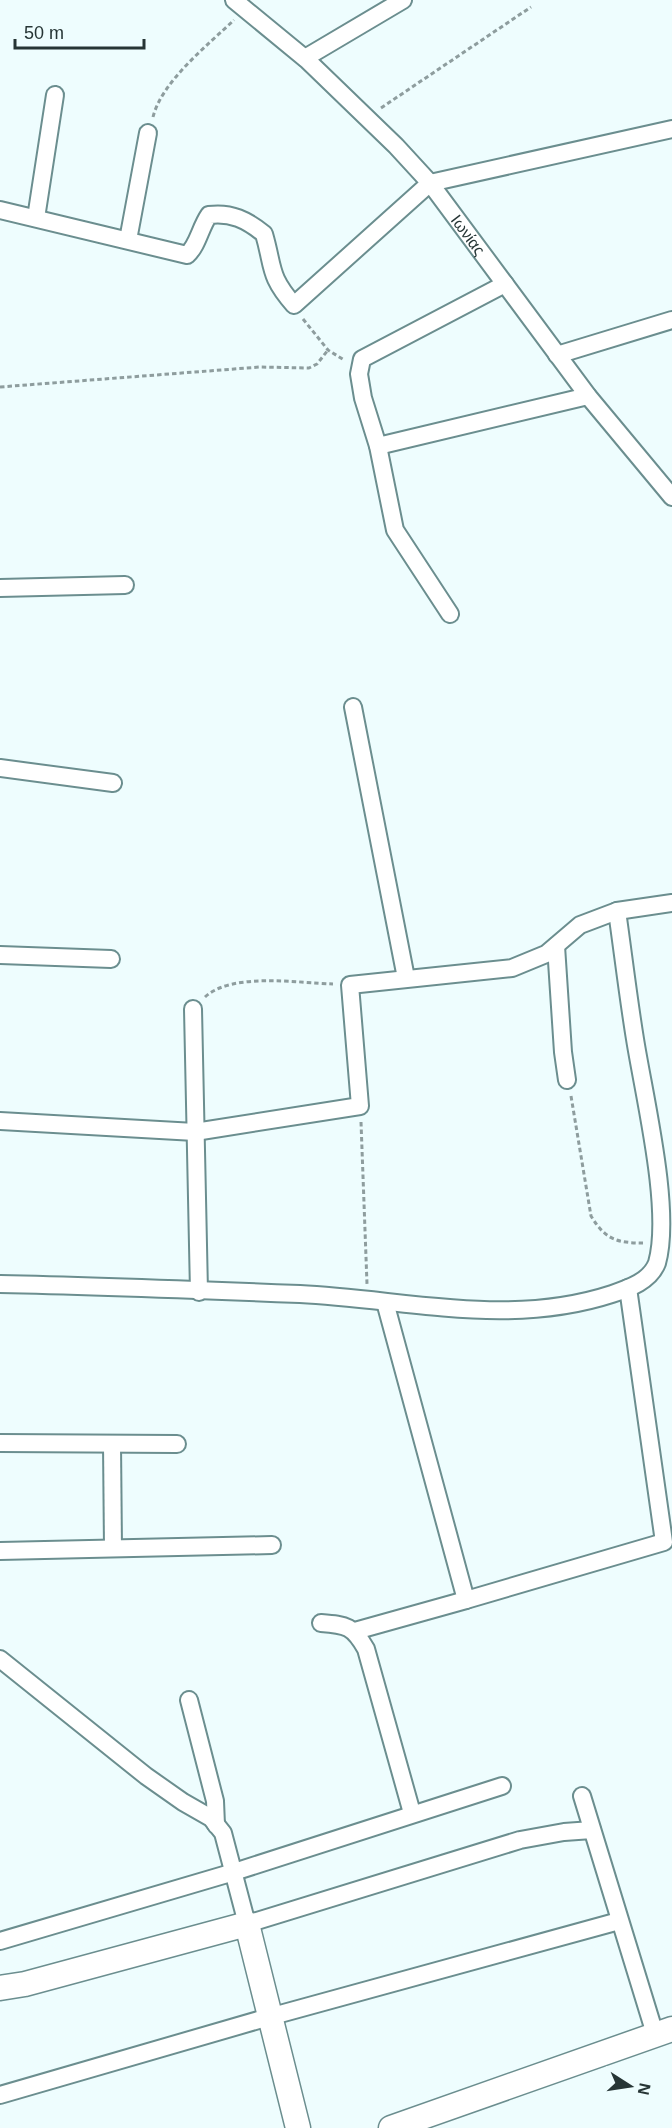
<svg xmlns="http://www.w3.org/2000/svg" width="672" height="2128" font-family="Helvetica,sans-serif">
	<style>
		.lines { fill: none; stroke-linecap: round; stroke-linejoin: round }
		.street-casing { stroke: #6b8e8f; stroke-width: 20 }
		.secondary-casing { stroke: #6b8e8f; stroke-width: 27 }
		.path { stroke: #8e9d9e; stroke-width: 3; stroke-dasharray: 4.5 3; stroke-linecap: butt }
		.street { stroke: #fff; stroke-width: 16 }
		.secondary { stroke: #fff; stroke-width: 24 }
		.labels { text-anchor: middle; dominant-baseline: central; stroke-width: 4.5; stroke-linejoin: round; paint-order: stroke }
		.street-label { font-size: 16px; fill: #263535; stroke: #eefdfe }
	</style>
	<rect width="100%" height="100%" fill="#eefdfe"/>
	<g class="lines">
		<defs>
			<g id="street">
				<path id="s1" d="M234 0 307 60 396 146 430 183 588 396 672 497"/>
				<polyline points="305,58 403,0"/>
				<path d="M0 210 187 255C198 245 200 228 209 215 231 212 247 220 264 234 274 268 268 275 294 305L430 183 672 129"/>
				<polyline points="36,218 55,95"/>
				<polyline points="128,240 148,133"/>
				<polyline points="557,355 672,320"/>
				<polyline points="378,446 588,396"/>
				<polyline points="0,588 125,585"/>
				<polyline points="450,614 395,530 378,446 363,398 359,374 362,359 505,284"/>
				<polyline points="353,707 406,978"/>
				<polyline points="0,768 113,783"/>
				<polyline points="556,946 563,1052 567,1080"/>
				<polyline points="0,955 111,959"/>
				<polyline points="193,1009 199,1292"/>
				<polyline points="0,1121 195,1132 360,1106 350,985 512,968 546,954 580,925 617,911 672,903"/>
				<path d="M0 1284C100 1286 200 1290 300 1294 405 1299 508 1328 612 1294 630 1288 650 1281 657 1263 672 1210 644 1096 635 1039 628 996 623 953 617 911"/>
				<polyline points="385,1302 466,1600 664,1542 628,1288"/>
				<polyline points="0,1443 177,1444"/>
				<polyline points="112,1444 113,1548"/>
				<polyline points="0,1551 272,1545"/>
				<path d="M321 1623C347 1625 353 1626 366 1649L412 1813"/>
				<polyline points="355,1631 466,1600"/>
				<polyline points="0,1659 146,1776 183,1802 211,1818 223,1833 247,1924 520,1840 564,1832 592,1830"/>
				<polyline points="189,1700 215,1801 216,1825"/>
				<polyline points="582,1796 655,2034"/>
				<polyline points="0,1941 234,1872 502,1786"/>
				<polyline points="0,2095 269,2017 619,1921"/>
			</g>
			<g id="secondary">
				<polyline points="0,1988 25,1984 247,1924 298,2128"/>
				<polyline points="391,2128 672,2029"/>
			</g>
		</defs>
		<use href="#street" class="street-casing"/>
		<use href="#secondary" class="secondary-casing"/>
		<g class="path">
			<polyline points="381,108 531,7"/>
			<path d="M153 117C162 81 208 45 234 20"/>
			<polyline points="303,319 328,350 344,360"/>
			<polyline points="0,387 260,367 309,368 317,364 328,350"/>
			<path d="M205 997C232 972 299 983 333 984"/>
			<path d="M571 1096 591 1216C605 1239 616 1243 643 1243"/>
			<polyline points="361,1122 367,1284"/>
		</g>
		<use href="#street" class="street"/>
		<use href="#secondary" class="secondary"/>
	</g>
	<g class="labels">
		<g class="street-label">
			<text stroke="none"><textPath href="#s1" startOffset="333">Ιωνίας</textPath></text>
		</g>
	</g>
	<g transform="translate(630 2086) rotate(102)" stroke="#eefdfe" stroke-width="4.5" paint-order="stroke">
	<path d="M0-4.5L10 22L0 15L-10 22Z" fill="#263535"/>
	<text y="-9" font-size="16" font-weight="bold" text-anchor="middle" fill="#263535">N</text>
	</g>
	<path d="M15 39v9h129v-9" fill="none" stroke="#263535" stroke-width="3"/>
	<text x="24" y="39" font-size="18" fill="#263535" stroke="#eefdfe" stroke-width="4.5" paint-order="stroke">50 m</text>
</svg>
